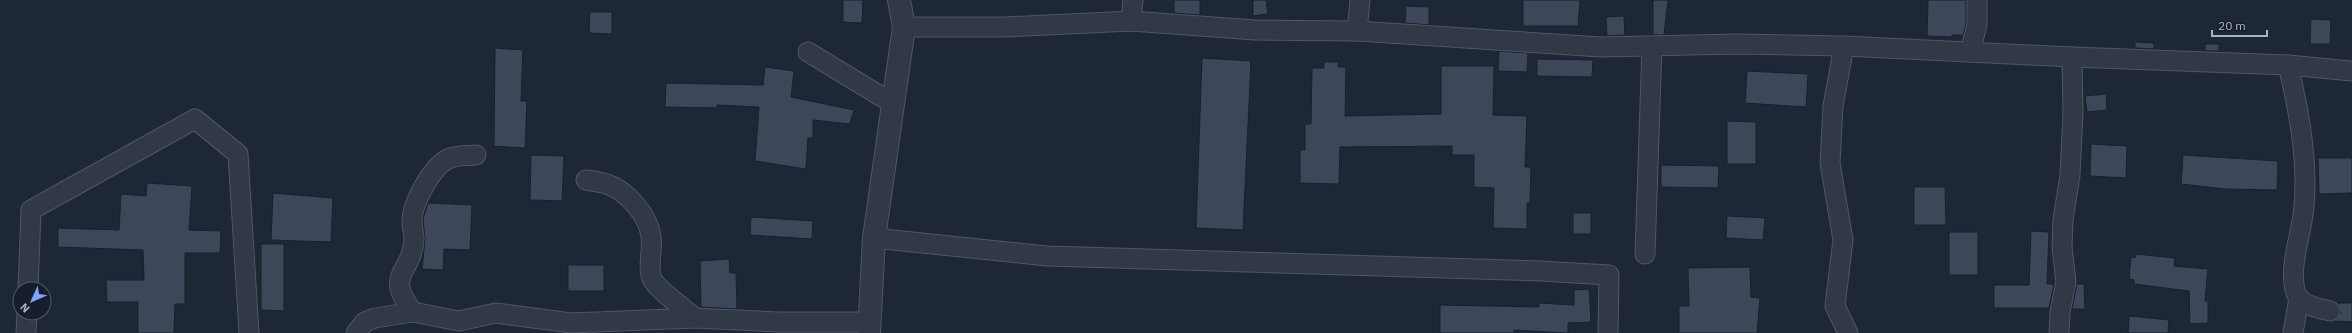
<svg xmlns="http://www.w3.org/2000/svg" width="2352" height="333" font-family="'IBM Plex Sans',sans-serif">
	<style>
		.building { fill: #3c4759; stroke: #19202d }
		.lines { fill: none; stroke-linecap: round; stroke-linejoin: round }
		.minor-casing { stroke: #4f5665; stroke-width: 21 }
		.tertiary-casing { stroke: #4f5665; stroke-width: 24 }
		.minor { stroke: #313946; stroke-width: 19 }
		.tertiary { stroke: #313946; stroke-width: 22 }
	</style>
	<rect width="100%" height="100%" fill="#1e2736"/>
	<g class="building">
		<polygon points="843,0 863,0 862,23 843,22"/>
		<polygon points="1174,0 1200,0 1200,15 1174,13"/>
		<polygon points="1253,0 1266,0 1268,14 1253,16"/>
		<polygon points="1523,0 1580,0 1578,26 1523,26"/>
		<polygon points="1653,0 1668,0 1664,35 1653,35"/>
		<polygon points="1928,0 1966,0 1966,24 1963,35 1952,35 1952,37 1927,36"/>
		<polygon points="1406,6 1429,7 1429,25 1405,23"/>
		<polygon points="590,12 612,12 612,34 589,33"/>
		<polygon points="1624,16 1625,35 1607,36 1606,17"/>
		<polygon points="2311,19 2331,20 2330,44 2310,44"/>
		<polygon points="2135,42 2154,43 2154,49 2135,48"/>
		<rect x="2205" y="44" width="14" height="7"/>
		<polygon points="495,48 523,50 521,101 527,101 525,148 494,146"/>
		<polygon points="1499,51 1528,53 1527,72 1498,71"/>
		<polygon points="1202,58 1251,61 1243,230 1196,228"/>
		<polygon points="1537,59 1593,60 1592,77 1537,76"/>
		<polygon points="1324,62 1338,62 1338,67 1346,67 1345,116 1441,114 1441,66 1494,66 1493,115 1527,116 1525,167 1531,167 1530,203 1527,203 1527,229 1493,228 1494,188 1474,187 1474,155 1452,155 1452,146 1340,147 1339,184 1300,183 1300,150 1305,150 1305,124 1311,124 1312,68 1324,68"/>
		<polygon points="765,67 794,71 791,97 854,110 850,124 813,120 813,138 808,138 806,169 755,161 759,107 717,105 717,108 665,107 666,83 763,85"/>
		<polygon points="1747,71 1808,74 1806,107 1745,103"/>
		<polygon points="2106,94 2107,110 2087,112 2085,96"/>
		<polygon points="1727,121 1756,122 1756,164 1727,164"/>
		<polygon points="2091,144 2127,146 2126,178 2090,176"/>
		<polygon points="531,155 564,156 562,201 530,200"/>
		<polygon points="2183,155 2278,161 2277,190 2225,189 2181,184"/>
		<polygon points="2318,158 2352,158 2352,193 2319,194"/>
		<polygon points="1661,165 1719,166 1718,188 1661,187"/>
		<polygon points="147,183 192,186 189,230 221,231 220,253 185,253 185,304 175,304 174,333 138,333 138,302 107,302 106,280 144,280 143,250 58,247 58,228 119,230 121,194 146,196"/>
		<polygon points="1914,187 1945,187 1946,225 1914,225"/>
		<polygon points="273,193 333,198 331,242 271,240"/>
		<polygon points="428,203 472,205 470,250 444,249 443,270 422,269 425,239 423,219"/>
		<rect x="1573" y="213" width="18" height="21"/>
		<polygon points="1727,216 1765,218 1763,240 1726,238"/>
		<polygon points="751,217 813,221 812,239 750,235"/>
		<polygon points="2031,231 2049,232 2047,284 2054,284 2049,308 1994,308 1994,285 2029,285"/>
		<rect x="1949" y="232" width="29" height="43"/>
		<polygon points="261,244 284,244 284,311 261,310"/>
		<polygon points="2136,254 2175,258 2174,266 2208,269 2205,301 2208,301 2208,323 2190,324 2189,291 2134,284 2134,280 2129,279 2131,257 2135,258"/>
		<polygon points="729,259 730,273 736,273 737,309 701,307 700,261"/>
		<rect x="568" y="265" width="36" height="26"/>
		<polygon points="1750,267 1751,297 1760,298 1757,333 1679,333 1679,306 1689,306 1688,268"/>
		<polygon points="2077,284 2084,284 2085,309 2072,309"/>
		<polygon points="1589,289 1591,322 1568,323 1568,333 1514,330 1514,333 1440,333 1440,305 1539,307 1539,303 1574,305 1574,290"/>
		<polygon points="2338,303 2352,303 2352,322 2333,321 2341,313"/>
		<polygon points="2129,316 2169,320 2168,333 2128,333"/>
	</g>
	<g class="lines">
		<defs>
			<g id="minor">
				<polyline points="1131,21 1133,0"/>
				<polyline points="904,27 1005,27 1131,21 1255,30 1357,31 1601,47 1736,44 1844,46 2072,57 2288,65 2352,71"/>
				<polyline points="1357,31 1360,0"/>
				<polyline points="1844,46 1833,106 1830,163 1843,240 1835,306 1848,333"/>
				<polyline points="808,52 892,103"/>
				<polyline points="1970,52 1977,25 1977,0"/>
				<path d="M2288 65C2299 111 2308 159 2304 207 2302 233 2289 264 2295 290 2298 305 2318 308 2330 311"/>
				<path d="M586 180C593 181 600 182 607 184 627 191 648 215 651 236 653 249 648 264 651 276 653 287 685 309 695 318"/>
				<polyline points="874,238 1047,256 1541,271 1609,275 1608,333"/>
				<polyline points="1645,254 1652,46"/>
				<polyline points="28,289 31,210 195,119 238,154 249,333"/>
				<path d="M413 312C383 273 412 275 414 239 414 233 412 227 412 221 412 203 432 167 448 159 456 155 468 156 476 155"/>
				<polyline points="26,333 27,313"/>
				<polyline points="356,333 365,322 375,318 413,312 459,321 496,313 571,323 695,318 779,322 869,322"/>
				<polyline points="2059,333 2060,312 2066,282 2062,247 2063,220 2070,175 2073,114 2072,57"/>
				<polyline points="2293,333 2299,298"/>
			</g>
			<polyline id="tertiary" points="869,333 874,238 904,27 899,0"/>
		</defs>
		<use href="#minor" class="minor-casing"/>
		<use href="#tertiary" class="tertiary-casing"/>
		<use href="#minor" class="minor"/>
		<use href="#tertiary" class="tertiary"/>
	</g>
	<g transform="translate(32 301) rotate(225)"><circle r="19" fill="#171e2b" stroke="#525a68"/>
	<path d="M0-3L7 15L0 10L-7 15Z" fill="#79a5fb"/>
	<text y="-6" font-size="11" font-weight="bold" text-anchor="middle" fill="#abb3c4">N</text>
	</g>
	<path d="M2212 30v6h55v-6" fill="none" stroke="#abb3c4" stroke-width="2"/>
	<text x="2218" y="30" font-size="12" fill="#abb3c4" stroke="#171e2b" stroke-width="3" paint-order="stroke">20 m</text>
</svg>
